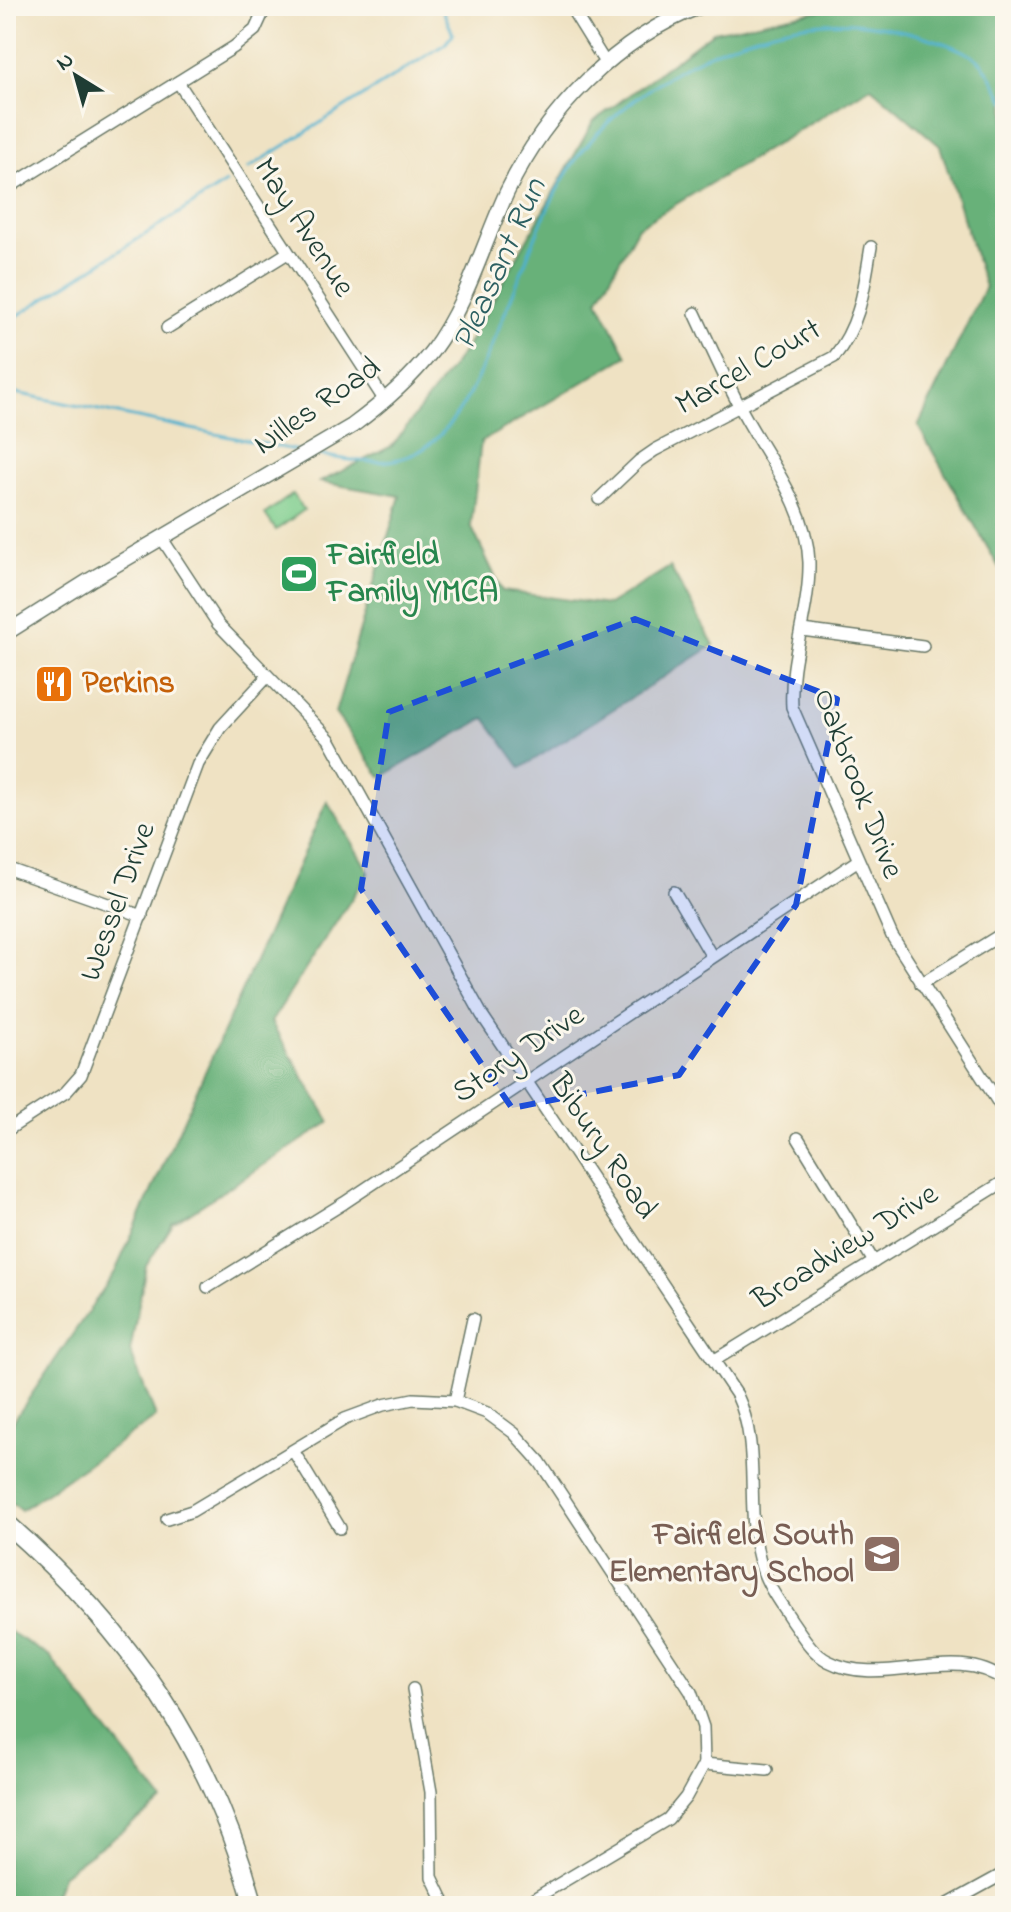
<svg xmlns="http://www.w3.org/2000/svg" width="1011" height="1912" font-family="'Indie Flower',sans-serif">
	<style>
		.green { fill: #7fce8e; stroke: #4f8661; stroke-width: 2 }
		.forest { fill: #67b179; stroke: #437756; stroke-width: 2 }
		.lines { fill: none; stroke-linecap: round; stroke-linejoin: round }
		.stream { stroke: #4fb1ce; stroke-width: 3 }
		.minor-casing { stroke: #687766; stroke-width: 14 }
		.tertiary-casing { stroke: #687766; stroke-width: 17 }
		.primary-casing { stroke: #687766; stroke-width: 21 }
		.minor { stroke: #fff; stroke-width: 11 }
		.tertiary { stroke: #fff; stroke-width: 14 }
		.primary { stroke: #fff; stroke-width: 18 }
		.marked { fill: #1d4ed8; fill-opacity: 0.2; stroke: #1d4ed8; stroke-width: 6; stroke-dasharray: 16 10; stroke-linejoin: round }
		.labels { text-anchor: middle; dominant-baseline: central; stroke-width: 6; stroke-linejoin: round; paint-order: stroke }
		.street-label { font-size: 32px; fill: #1f3d34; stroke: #fbf7ec }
		.leisure-label { font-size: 32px; font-weight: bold; fill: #27864d; stroke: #fbf7ec; text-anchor: start }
		.food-label { font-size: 32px; font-weight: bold; fill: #c56008; stroke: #fbf7ec; text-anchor: start }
		.education-label { font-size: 32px; font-weight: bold; fill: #785e54; stroke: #fbf7ec; text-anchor: end }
		.water-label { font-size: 34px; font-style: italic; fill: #2d6062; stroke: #fbf7ec }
	</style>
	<rect width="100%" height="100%" fill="#fbf7ec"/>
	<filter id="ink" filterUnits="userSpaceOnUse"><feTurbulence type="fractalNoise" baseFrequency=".0125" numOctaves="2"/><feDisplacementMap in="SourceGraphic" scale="16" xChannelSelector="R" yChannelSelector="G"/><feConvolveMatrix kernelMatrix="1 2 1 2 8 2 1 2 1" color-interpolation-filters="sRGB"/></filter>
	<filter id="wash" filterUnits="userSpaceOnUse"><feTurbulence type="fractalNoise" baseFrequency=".006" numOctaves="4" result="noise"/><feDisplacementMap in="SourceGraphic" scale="32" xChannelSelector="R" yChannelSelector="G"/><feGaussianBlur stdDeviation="1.8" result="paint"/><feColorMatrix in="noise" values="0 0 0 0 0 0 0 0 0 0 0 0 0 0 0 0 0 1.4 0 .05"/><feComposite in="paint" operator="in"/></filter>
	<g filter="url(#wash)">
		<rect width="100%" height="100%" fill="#efe2c3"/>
		<polygon class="green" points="293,494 304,510 276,530 265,514"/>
		<g class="forest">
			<polygon points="836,7 999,8 1005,19 1005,578 918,426 985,287 940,146 871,87 638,227 598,300 627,356 481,442 471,526 502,591 608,605 670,567 714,645 521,768 485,718 381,777 335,713 400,496 320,482 392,446 466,348 593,122 713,32"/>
			<polygon points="327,801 369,872 271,1022 330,1122 173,1224 146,1266 130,1351 156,1417 21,1510 6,1498 6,1432 115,1272"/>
			<polygon points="6,1629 50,1657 163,1801 63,1874 50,1906 6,1906"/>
		</g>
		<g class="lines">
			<g class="stream">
				<polyline points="249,168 445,44 453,34 441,6"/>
				<polyline points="6,323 226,183"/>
				<polyline points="6,391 299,451"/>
				<path d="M314 454C352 461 397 471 430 444 469 413 488 352 507 308 529 256 547 195 583 150 641 77 758 16 853 23 887 25 944 39 974 57 987 64 997 89 1005 101"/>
			</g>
		</g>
	</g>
	<g filter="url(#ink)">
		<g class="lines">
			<defs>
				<g id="minor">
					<polyline points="570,6 606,64"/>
					<polyline points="178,82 385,401"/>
					<polyline points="6,189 234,47 255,30 266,6"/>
					<path d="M695 313C710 345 724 377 740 407 765 456 807 504 809 562 810 611 789 658 792 707L892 936 1005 1113"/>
					<polyline points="167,328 286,254"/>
					<path d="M599 499 639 461 655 450 834 357C861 324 864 287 871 247"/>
					<path d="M161 537 218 624 329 739 482 1015 737 1395C763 1450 743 1512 762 1568 768 1587 781 1604 792 1621 802 1635 812 1653 828 1661 883 1690 954 1642 1005 1681"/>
					<polyline points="802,630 923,646"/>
					<polyline points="6,868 142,916"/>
					<polyline points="674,892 711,955"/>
					<polyline points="921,984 1005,932"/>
					<polyline points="6,1131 66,1092 81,1075 198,764 220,728 267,677"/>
					<polyline points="798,1138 874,1262"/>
					<polyline points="208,1287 344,1203 857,861"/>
					<polyline points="715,1360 1005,1181"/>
					<polyline points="455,1401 473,1319"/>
					<polyline points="294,1452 340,1528"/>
					<polyline points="167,1519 192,1511 345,1419 383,1405 413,1399 455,1401 487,1413 514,1433 540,1462 691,1692 703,1727 704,1764"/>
					<polyline points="413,1689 431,1792 432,1877 446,1906"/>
					<polyline points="704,1764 767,1770"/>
					<polyline points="522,1906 668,1819 686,1797 704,1764"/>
					<polyline points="945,1906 1005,1873"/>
				</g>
				<path id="tertiary" d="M6 633 90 580 352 426C382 404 409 381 432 351 467 304 483 244 507 192 546 111 617 38 701 6"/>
				<path id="primary" d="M6 1523C129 1631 211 1747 254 1906"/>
			</defs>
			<use href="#minor" class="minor-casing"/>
			<use href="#tertiary" class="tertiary-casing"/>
			<use href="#primary" class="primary-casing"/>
			<use href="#minor" class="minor"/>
			<use href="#tertiary" class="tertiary"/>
			<use href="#primary" class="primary"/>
		</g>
	</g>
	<path class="marked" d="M635 619 837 699 796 905 679 1075 512 1108 361 889 389 712Z"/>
	<defs>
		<symbol id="stadium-square" viewBox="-11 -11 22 22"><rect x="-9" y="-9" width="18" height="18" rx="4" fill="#2e9e5b" stroke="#fbf7ec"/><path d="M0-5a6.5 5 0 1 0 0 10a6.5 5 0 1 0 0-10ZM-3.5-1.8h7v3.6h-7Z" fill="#fff"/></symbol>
		<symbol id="restaurant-square" viewBox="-11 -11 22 22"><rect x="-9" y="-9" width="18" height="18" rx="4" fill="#e8710a" stroke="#fbf7ec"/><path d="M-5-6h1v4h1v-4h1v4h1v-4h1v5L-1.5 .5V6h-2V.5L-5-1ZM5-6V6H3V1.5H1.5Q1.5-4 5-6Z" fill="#fff"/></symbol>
		<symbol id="school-square" viewBox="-11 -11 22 22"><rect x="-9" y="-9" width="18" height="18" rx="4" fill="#8d6e63" stroke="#fbf7ec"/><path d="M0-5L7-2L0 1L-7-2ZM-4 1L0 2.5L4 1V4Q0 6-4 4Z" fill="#fff"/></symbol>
	</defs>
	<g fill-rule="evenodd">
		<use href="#stadium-square" x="277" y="552" width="44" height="44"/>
		<use href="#restaurant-square" x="32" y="662" width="44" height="44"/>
		<use href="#school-square" x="860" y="1532" width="44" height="44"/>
	</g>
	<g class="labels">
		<g class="street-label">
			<text transform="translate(303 228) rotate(57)">May Avenue</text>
			<text transform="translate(749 368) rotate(-30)">Marcel Court</text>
			<text transform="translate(318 407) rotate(-35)">Nilles Road</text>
			<text transform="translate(857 784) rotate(69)">Oakbrook Drive</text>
			<text transform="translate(119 902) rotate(-70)">Wessel Drive</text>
			<text transform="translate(519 1055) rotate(-34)">Story Drive</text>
			<text transform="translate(602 1147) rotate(56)">Bibury Road</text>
			<text transform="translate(846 1248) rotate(-32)">Broadview Drive</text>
		</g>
		<g class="leisure-label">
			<text x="327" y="556">Fairfield<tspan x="327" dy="37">Family YMCA</tspan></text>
		</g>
		<g class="food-label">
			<text x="82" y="684">Perkins</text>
		</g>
		<g class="education-label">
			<text x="854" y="1536">Fairfield South<tspan x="854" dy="37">Elementary School</tspan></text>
		</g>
		<g class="water-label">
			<text transform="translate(501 265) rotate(-66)">Pleasant Run</text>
		</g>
	</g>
	<rect width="1011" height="1912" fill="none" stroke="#fbf7ec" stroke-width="32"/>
	<g transform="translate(76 76) rotate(323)" stroke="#fbf7ec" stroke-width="6" paint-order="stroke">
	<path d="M0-6L14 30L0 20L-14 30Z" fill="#1f3d34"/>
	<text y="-12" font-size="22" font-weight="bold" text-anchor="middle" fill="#1f3d34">N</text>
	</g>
</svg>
